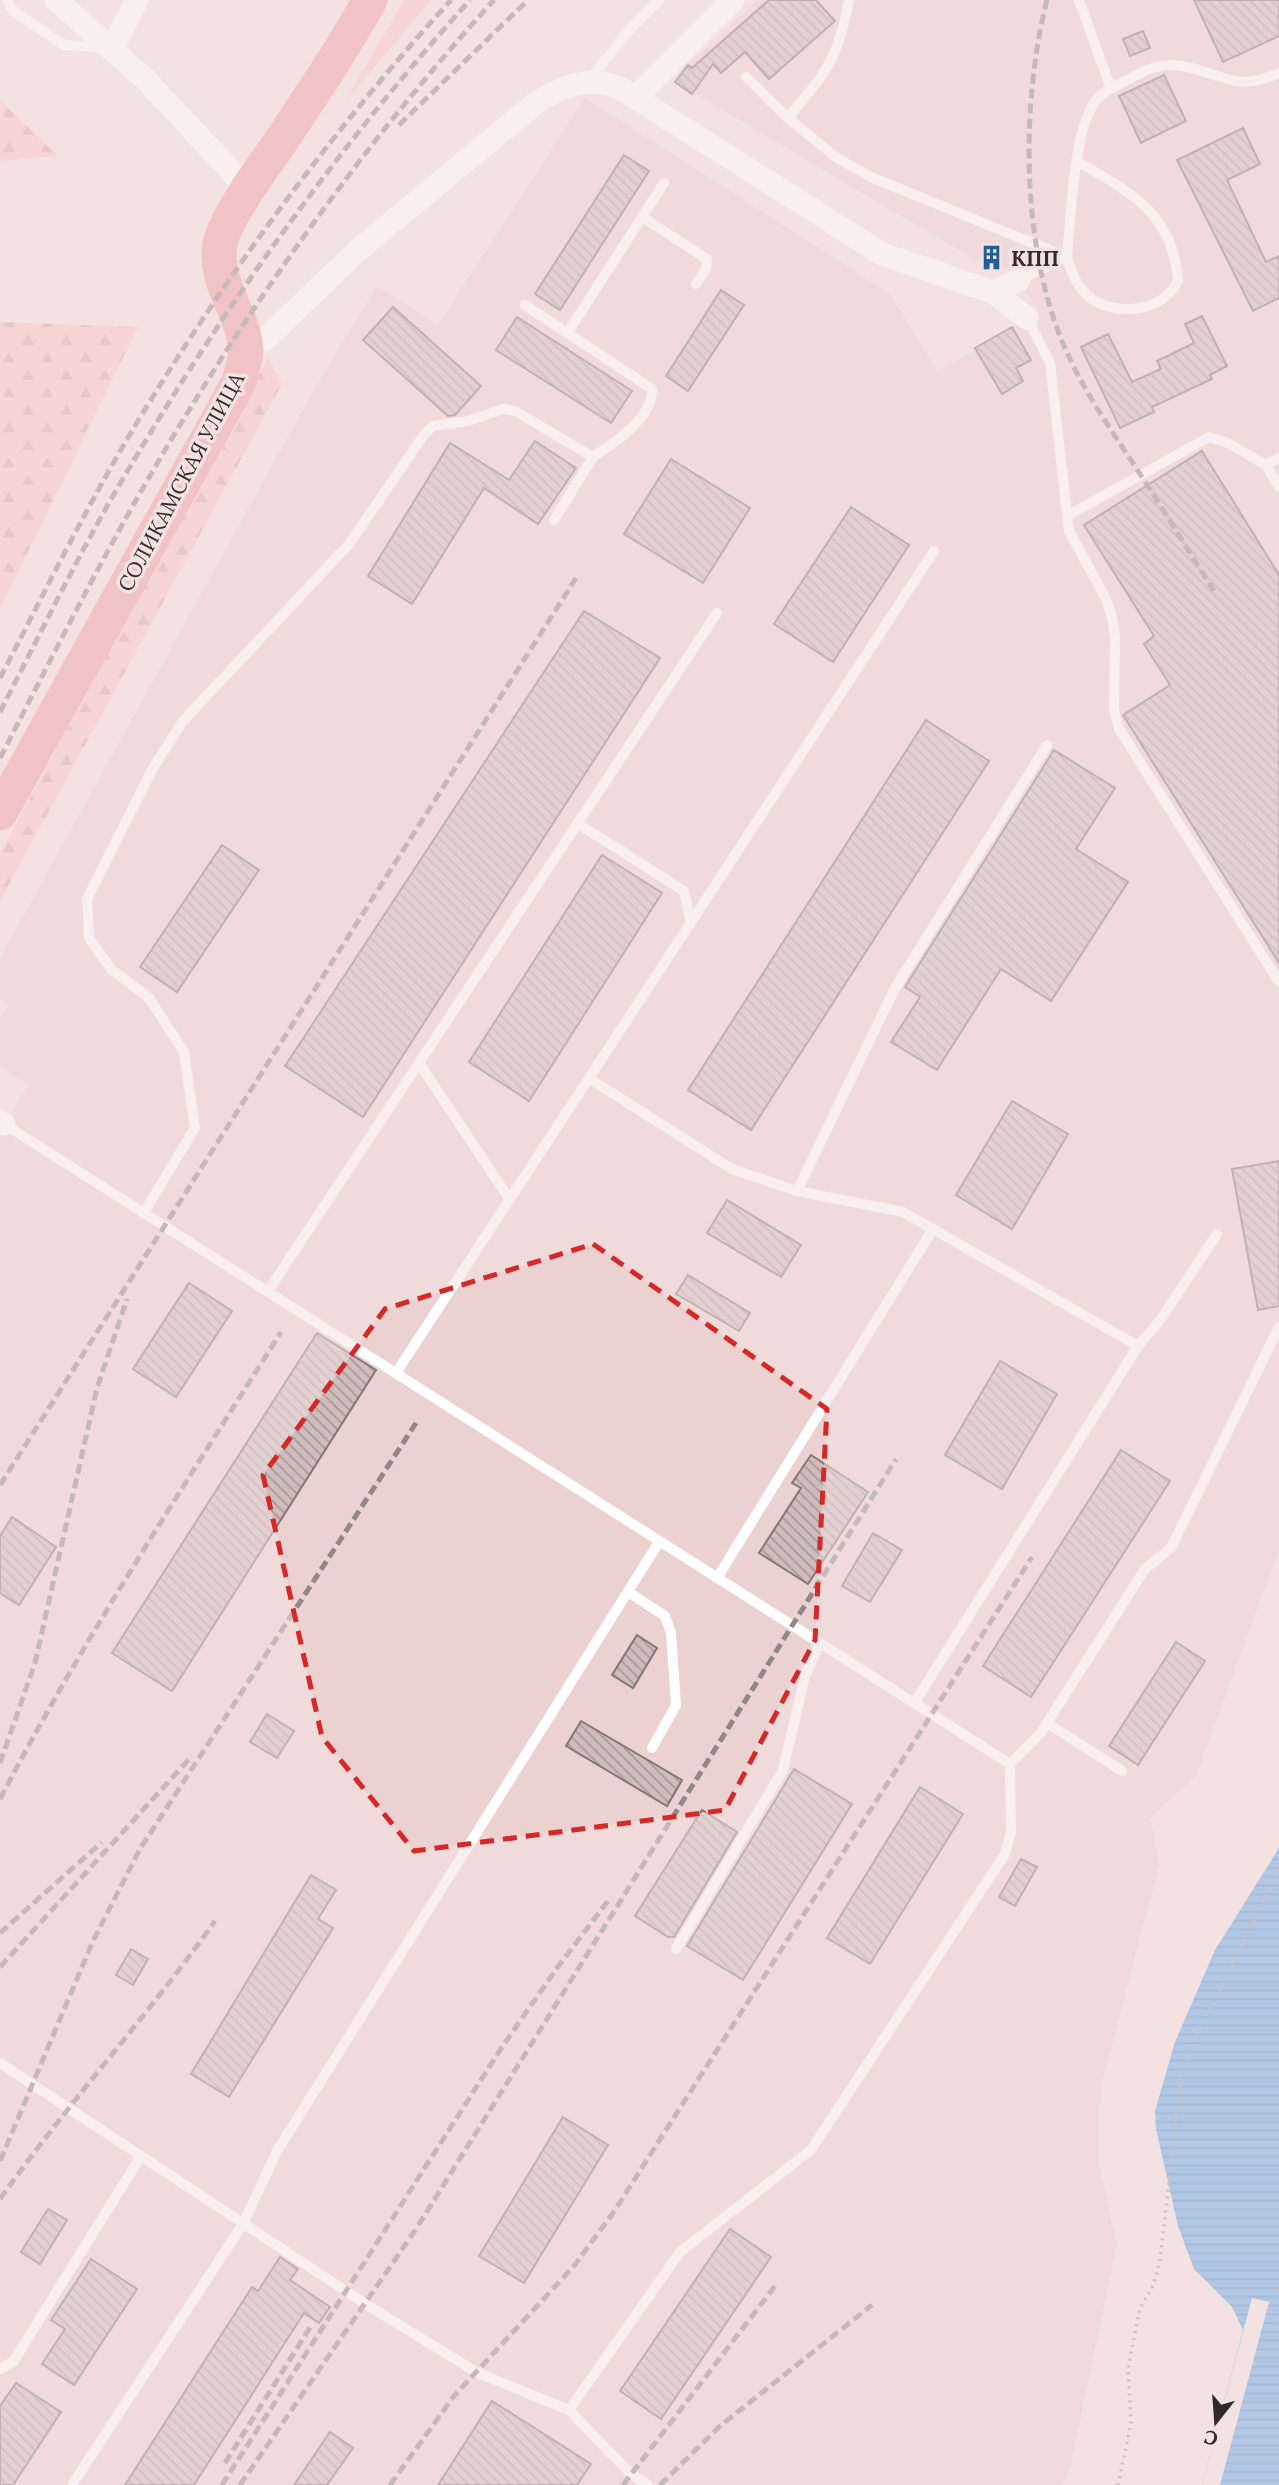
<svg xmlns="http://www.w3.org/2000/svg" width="1279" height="2485" font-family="Lora,serif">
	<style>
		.built { fill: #ebd2d1 }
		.green { fill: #fbc5c3 }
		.forest { fill: url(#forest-firs) }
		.water { fill: url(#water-rules) }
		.pier { fill: #f4e2e2 }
		.building { fill: url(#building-back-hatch); stroke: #857575; stroke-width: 2 }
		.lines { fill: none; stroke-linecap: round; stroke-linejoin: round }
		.path { stroke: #a69998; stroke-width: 3.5; stroke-dasharray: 2 5; stroke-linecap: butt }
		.lane { stroke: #fff; stroke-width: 10 }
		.street { stroke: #fff; stroke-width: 23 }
		.primary { stroke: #ee9ea1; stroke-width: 35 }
		.rail { stroke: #928686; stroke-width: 5; stroke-dasharray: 10 5; stroke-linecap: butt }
		.marked { fill: none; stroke: #d62828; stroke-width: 5; stroke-dasharray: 14 9; stroke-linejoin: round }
		.labels { text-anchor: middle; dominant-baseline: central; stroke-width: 7; stroke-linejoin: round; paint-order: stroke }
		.poi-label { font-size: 21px; font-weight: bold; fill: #302a29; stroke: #f4e2e2; text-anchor: start }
		.street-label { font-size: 21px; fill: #302a29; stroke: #f4e2e2 }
	</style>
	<defs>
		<pattern id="forest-firs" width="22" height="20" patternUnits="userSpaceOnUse" patternTransform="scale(1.75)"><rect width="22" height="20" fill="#fbc5c3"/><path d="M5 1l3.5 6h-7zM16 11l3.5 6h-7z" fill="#d7a9a8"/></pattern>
		<pattern id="water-rules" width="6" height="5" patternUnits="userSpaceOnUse" patternTransform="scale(1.75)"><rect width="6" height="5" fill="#5fa7ea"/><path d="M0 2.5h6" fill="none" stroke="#4f88be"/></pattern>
		<pattern id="building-back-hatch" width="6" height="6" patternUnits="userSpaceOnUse" patternTransform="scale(1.75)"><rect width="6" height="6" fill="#cebdbc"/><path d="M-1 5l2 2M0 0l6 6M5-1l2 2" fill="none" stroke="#a89a99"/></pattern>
	</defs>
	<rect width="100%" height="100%" fill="#f4e2e2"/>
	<polygon class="built" points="758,0 1279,0 1279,1549 1197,1774 1151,1818 1159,1866 1103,2079 1098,2123 1098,2159 1117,2244 1070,2470 1062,2485 0,2485 0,1130 29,1085 0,1067 0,1018 9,1005 0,999 0,958 316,386 377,286 438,325 585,98 889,293 938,372 1038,312 1010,265 1006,268 977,261 675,82 687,65"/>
	<polygon class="green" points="404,0 431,0 344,103"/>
	<g class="forest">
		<polygon points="0,100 58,156 0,161"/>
		<polygon points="0,322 138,327 0,609"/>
		<polygon points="268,358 282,384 0,901 0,853"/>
	</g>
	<polygon class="water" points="1279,1848 1279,2485 1202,2485 1243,2330 1232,2307 1194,2269 1178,2226 1156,2129 1155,2111 1175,2042 1215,1950"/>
	<polygon class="pier" points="1252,2298 1269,2302 1220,2485 1202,2485"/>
	<g class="building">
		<polygon points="769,0 816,0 835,21 769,79 745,52 721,73 713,64 692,94 675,82 688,65 692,68"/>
		<polygon points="1194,0 1279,0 1279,36 1223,62"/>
		<polygon points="1143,31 1150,48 1130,56 1123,39"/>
		<polygon points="1164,75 1186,121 1141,143 1119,96"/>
		<polygon points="1243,128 1260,164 1227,180 1266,262 1279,256 1279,298 1253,311 1177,160"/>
		<polygon points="624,155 649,171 560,310 535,294"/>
		<polygon points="721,290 744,305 688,391 666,376"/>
		<polygon points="393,307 481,386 455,415 448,416 363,340"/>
		<polygon points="1202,316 1227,366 1210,375 1212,379 1152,407 1154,412 1120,428 1081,347 1108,334 1132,382 1161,369 1157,361 1194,343 1185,324"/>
		<polygon points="517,317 632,391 611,423 496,350"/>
		<polygon points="1012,327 1031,360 1016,368 1023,381 1002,394 975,348"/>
		<polygon points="535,441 576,468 538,524 484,488 412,604 368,576 450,443 509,480"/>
		<polygon points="1202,451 1279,575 1279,963 1123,715 1170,685 1144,644 1154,636 1084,525"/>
		<polygon points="671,459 750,508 703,583 624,534"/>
		<polygon points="851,507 909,545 833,662 774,624"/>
		<polygon points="584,611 660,658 363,1117 285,1066"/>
		<polygon points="926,720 989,761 751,1130 688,1090"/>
		<polygon points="1054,750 1115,788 1076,849 1128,882 1051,1001 1001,969 937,1070 891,1042 920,997 905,987"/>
		<polygon points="222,845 259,870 177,992 140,967"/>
		<polygon points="602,855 662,893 529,1101 469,1062"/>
		<polygon points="1012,1101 1068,1134 1012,1229 956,1195"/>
		<polygon points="1279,1161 1279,1306 1258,1310 1232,1169"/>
		<polygon points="727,1200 801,1245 781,1277 707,1233"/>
		<polygon points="688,1275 750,1313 739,1331 676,1294"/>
		<polygon points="189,1283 232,1311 176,1397 133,1369"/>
		<polygon points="317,1333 376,1370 172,1691 112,1653"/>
		<polygon points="1000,1361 1057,1394 1002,1489 945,1455"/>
		<polygon points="1121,1450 1170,1481 1031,1697 983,1666"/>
		<polygon points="811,1455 868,1492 808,1584 759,1553 801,1488 792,1483"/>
		<polygon points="12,1517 56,1547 19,1605 0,1593 0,1536"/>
		<polygon points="873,1533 902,1550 870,1602 842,1586"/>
		<polygon points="637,1635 657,1648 633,1688 612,1675"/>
		<polygon points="1176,1642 1205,1661 1138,1765 1109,1746"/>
		<polygon points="267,1714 294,1731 277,1758 250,1742"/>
		<polygon points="581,1721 682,1780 667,1806 566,1746"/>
		<polygon points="794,1769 852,1804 743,1980 687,1946"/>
		<polygon points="920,1787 963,1814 870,1964 827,1938"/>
		<polygon points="702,1810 737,1832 674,1937 668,1937 635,1916"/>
		<polygon points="1021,1859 1037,1867 1015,1906 999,1897"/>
		<polygon points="311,1875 336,1890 318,1919 333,1928 229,2097 191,2074"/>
		<polygon points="131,1949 148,1959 133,1985 116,1975"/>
		<polygon points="563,2117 608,2145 524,2283 479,2256"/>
		<polygon points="48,2209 67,2220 40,2264 21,2252"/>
		<polygon points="730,2229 771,2257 661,2419 620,2391"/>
		<polygon points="280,2257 298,2269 290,2280 330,2307 319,2323 304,2313 194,2485 125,2485 252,2287 258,2291"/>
		<polygon points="91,2259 137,2289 74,2385 42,2364 65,2329 51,2320"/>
		<polygon points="16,2383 61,2412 13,2485 0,2485 0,2406"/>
		<polygon points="492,2401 591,2464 577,2485 438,2485"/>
		<polygon points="330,2432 353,2448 327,2485 294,2485"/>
	</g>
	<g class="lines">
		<polyline class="path" points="1118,2485 1131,2423 1128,2368 1140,2308 1153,2286 1160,2260 1181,2078 1197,2032 1217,1997 1279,1869"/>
		<g class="lane">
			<polyline points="7,0 12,10 64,45 106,48"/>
			<path d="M849 0C838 60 826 72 788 118L837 158 873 178 1067 257C1071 220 1073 122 1099 97 1107 89 1121 84 1131 78 1150 67 1165 62 1187 67 1225 75 1236 92 1279 73"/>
			<polyline points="1079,0 1111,89"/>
			<polyline points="746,77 788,118"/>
			<polyline points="589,81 628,31 659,0"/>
			<polyline points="642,217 707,259 706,269 696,284"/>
			<path d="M1019 280 1067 257C1072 273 1077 289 1092 299 1120 317 1163 311 1178 281 1174 214 1130 192 1078 162"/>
			<path d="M525 305 652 389C653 418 614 443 593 457"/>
			<polyline points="1027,318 1050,363 1069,531 1105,597 1112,617 1115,637 1114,710 1119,729 1279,982"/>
			<polyline points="568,332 664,183"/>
			<polyline points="1266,465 1279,458"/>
			<polyline points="1067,516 1209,437 1228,443 1266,465 1279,487"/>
			<polyline points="577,823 684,891 691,924"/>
			<polyline points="419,1063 510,1200"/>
			<polyline points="590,1079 732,1169 797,1191 903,1212 1138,1346"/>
			<polyline points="4,1124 1010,1764"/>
			<polyline points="797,1191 895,988 1047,745"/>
			<polyline points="143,1214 195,1128 184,1052 149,998 111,969 89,938 87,899 153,768 183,721 350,543 423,436 433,426 468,421 503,409 515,411 593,457 554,520"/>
			<polyline points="268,1291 717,613"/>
			<polyline points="396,1373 934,551"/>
			<polyline points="717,1578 933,1229"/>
			<polyline points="628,1592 665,1616 671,1633 676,1705 652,1748"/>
			<polyline points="915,1702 1138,1346 1161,1319 1217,1234"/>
			<polyline points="1047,1723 1122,1771"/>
			<polyline points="1010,1764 1040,1734 1145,1569 1171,1548 1279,1327"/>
			<polyline points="676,1949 783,1770 805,1676 820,1643"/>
			<polyline points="0,2063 364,2303 476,2372 569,2410 631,2474 648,2485"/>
			<polyline points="0,2369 13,2362 141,2156"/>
			<polyline points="569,2410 680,2252 811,2150 1005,1854 1011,1831 1010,1764"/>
			<polyline points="72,2485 243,2224 277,2151 659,1542"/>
		</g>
		<g class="street">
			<polyline points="56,0 144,78 248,189"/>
			<polyline points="112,49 137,0"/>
			<polyline points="636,97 733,0"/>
			<polyline points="993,292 1027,318"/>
			<path d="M246 353 270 335 357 251 537 102C565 85 589 76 620 88L882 254 993 292 1019 280"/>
			<polyline points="0,1122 4,1124"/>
		</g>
		<path class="primary" d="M0 813 239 382C241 372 246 360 246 351 244 313 213 283 220 244 224 220 264 165 279 144 311 96 342 50 370 0"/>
		<g class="rail">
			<path d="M1047 0C1021 103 1021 241 1062 341 1081 388 1112 431 1140 474 1165 512 1189 552 1214 591"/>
			<polyline points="399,125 528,0"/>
			<path d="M0 678C48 586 94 491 149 403 237 260 338 124 451 0"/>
			<path d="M0 712C36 642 71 570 110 501 213 322 332 153 470 0"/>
			<path d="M0 758C43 675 85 591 131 509 233 328 354 154 494 0"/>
			<polyline points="0,1485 576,578"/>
			<polyline points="0,1763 35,1663 97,1388 127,1299"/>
			<path d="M0 1799C84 1638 184 1486 281 1332"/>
			<polyline points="0,1933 102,1842"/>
			<polyline points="0,1967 192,1756"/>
			<polyline points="0,2161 93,1941 140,1849 416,1423"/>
			<path d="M0 2199C68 2103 147 2017 215 1921"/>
			<polyline points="225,2463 311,2326"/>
			<polyline points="222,2485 502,2047 557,1968 611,1897"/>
			<polyline points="240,2485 416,2229 896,1459"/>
			<polyline points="390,2485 454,2396 574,2266 613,2213 1032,1557"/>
			<polyline points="623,2485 775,2286"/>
			<polyline points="660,2485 720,2426 872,2305"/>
		</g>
	</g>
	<path d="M0 0H1279V2485H0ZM593 1244 827 1409 815 1640 725 1810 414 1851 322 1737 263 1475 385 1309Z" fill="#f4e2e2" fill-opacity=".55" fill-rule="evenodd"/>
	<path class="marked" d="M593 1244 827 1409 815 1640 725 1810 414 1851 322 1737 263 1475 385 1309Z"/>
	<defs>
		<symbol id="building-bare" viewBox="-9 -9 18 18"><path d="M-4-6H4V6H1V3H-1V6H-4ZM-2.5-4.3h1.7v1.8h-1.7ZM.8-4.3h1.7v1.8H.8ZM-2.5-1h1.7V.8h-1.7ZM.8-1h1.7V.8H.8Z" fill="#205f95" stroke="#f4e2e2" stroke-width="2.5" paint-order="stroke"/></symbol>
	</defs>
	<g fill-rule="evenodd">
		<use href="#building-bare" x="974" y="240" width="35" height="35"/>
	</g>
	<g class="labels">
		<g class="poi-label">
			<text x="1011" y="258">КПП</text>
		</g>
		<g class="street-label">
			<text transform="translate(181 482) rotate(-62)">СОЛИКАМСКАЯ УЛИЦА</text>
		</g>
	</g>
	<g transform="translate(1216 2422) rotate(197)" stroke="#f4e2e2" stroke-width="5" paint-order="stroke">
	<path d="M0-5L12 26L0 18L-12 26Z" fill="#302a29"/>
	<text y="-10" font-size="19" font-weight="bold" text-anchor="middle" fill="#302a29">С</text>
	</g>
</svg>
